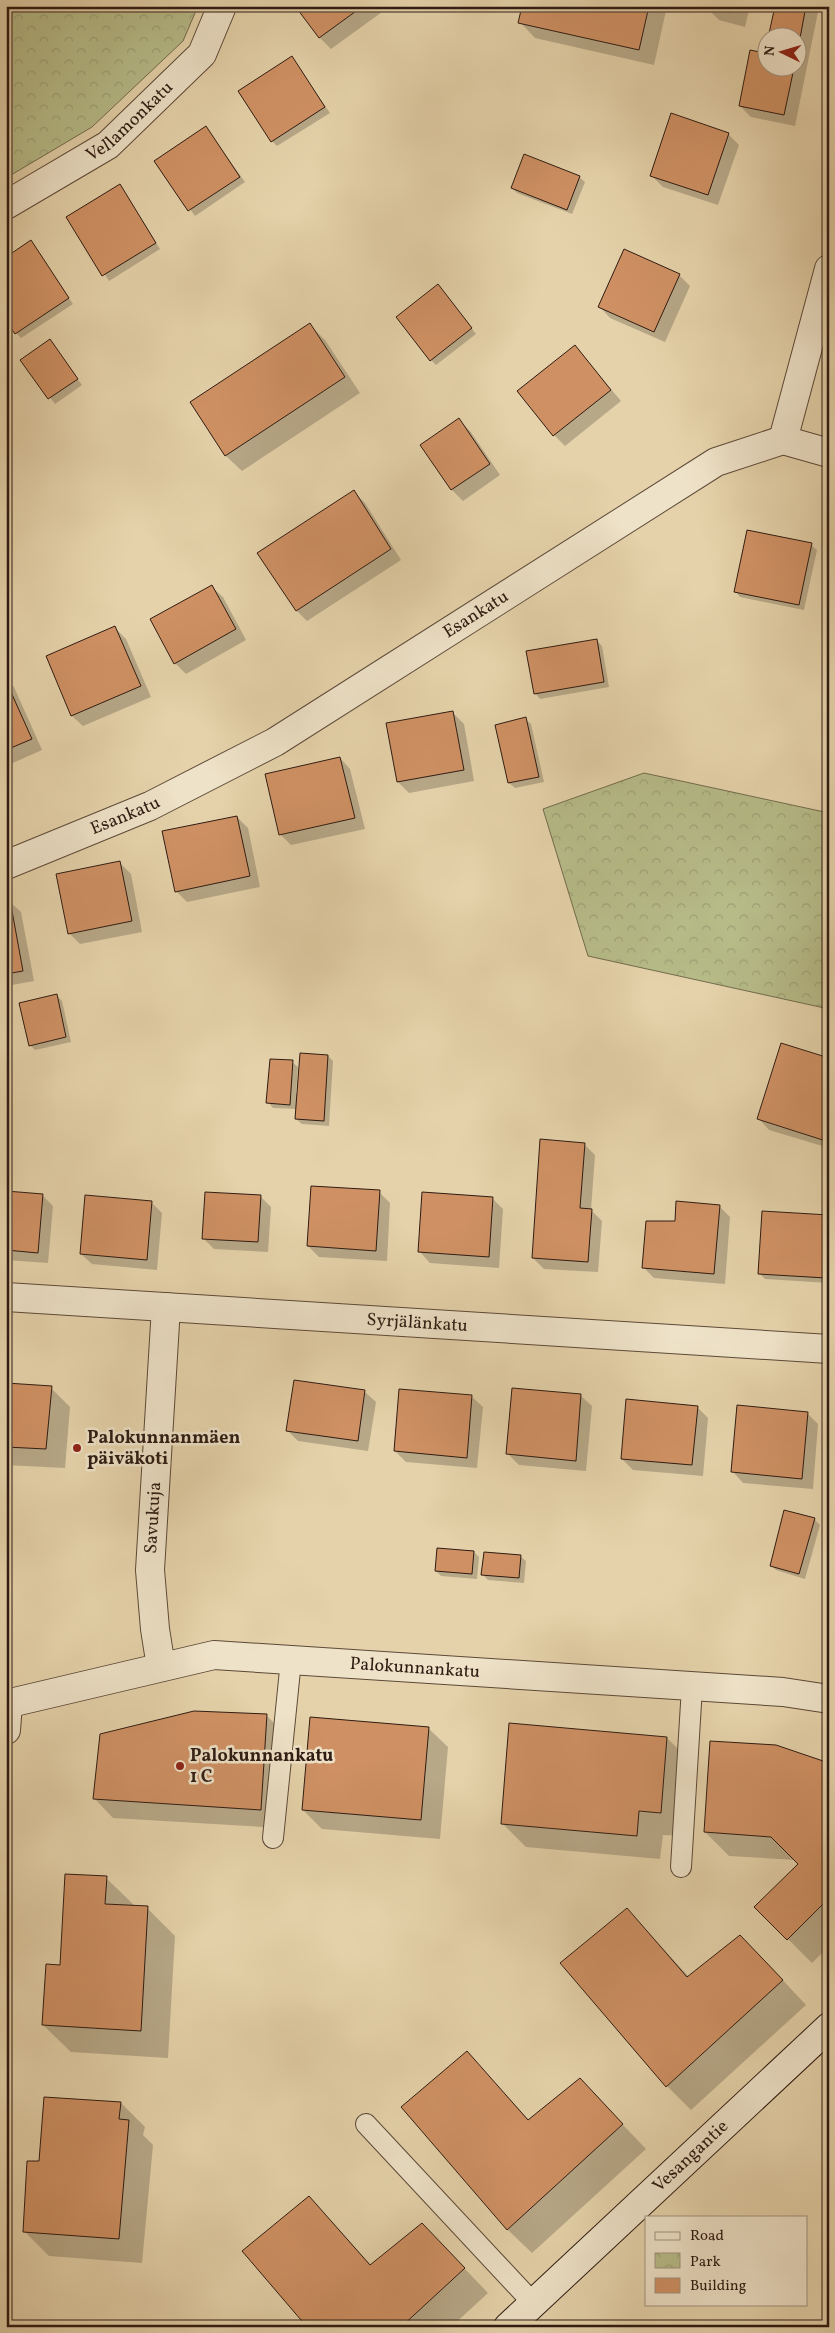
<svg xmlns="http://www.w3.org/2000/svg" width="835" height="2333" font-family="Vollkorn,serif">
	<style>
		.park { fill: url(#park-crowns); stroke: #726b4d }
		.shadow { fill: #0003 }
		.building { fill: #cf9164; stroke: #2e1b12 }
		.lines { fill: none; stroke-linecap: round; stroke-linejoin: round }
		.service-casing { stroke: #5c4938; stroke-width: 22 }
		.minor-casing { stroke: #5c4938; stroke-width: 30 }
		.secondary-casing { stroke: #2e1b12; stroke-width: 30 }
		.service { stroke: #eee2c8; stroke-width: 20 }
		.minor { stroke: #eee2c8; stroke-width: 28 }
		.secondary { stroke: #eee2c8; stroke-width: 28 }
		.poi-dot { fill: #8f2418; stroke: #eee2c8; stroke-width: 2 }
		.labels { text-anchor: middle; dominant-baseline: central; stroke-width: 5; stroke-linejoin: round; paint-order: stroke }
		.street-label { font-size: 18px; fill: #2e1b12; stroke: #eee2c8 }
		.poi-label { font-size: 18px; font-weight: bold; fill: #2e1b12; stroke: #eee2c8; text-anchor: start }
	</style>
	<defs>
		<pattern id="park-crowns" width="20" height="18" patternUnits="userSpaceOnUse" patternTransform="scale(1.25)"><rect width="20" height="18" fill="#b6bb88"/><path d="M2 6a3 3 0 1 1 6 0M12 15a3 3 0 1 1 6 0" fill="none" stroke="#9da074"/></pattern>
	</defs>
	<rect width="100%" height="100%" fill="#e5d2aa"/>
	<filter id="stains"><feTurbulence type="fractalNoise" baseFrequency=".004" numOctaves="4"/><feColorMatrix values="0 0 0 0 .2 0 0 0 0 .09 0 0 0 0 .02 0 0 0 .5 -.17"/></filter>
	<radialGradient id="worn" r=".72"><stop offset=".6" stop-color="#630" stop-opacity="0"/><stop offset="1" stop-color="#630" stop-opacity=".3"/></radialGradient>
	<g class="park">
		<polygon points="6,6 198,6 183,41 92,127 6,178"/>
		<polygon points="644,773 829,813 829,1009 588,956 543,809"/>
	</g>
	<g class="shadow">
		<polygon points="297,6 378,6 382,12 331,49 320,38"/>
		<polygon points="523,6 667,6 654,65 535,38 520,22"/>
		<polygon points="705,6 750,6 745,27 719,20"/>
		<polygon points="776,6 812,6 818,12 795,126 751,117 740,106 768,68 798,68 798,38"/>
		<polygon points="292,58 330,113 277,146 272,141"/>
		<polygon points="206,128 245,182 195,216 156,161"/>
		<polygon points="728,134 739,145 718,205 663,187 652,176"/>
		<polygon points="579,177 585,182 572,214 517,193 512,188"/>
		<polygon points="120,185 160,249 109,281 68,217"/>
		<polygon points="31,242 73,304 21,338 16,333"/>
		<polygon points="679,275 690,286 665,342 610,318 600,307"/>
		<polygon points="443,291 476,334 436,365 431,360"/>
		<polygon points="309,324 325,340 360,393 242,471 226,456 191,403"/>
		<polygon points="50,341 82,385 55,404 22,360"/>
		<polygon points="575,347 621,401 565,446 554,435"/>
		<polygon points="459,420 470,431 500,475 463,501 452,490 422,445"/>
		<polygon points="354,492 365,503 401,560 307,621 297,611"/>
		<polygon points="811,545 817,550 804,610 740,597 735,591"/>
		<polygon points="212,587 223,597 246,640 186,674 175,663"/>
		<polygon points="115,628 126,639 151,697 83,726 72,716 48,657"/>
		<polygon points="597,641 602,646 609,687 540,699 535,693"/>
		<polygon points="6,679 14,687 42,750 6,766"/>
		<polygon points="453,713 464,724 474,781 409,793 398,782"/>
		<polygon points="525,719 531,724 544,782 515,788 509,783 497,726"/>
		<polygon points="340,758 350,769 365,829 291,845 280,834"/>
		<polygon points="237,817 248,828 260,887 187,902 176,891"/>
		<polygon points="120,863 131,874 142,932 80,944 69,933"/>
		<polygon points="6,902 10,902 21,912 34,981 6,986"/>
		<polygon points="57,996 62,1001 71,1042 35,1050 30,1045"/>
		<polygon points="328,1056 333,1061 329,1126 302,1124 296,1119 297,1109 273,1108 268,1102 292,1062 298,1067 296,1094 298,1094"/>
		<polygon points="829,1060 829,1148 769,1130 759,1119"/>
		<polygon points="584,1144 595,1155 591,1210 602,1221 598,1272 544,1269 533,1258"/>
		<polygon points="6,1192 42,1195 53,1206 48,1263 6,1260"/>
		<polygon points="379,1192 390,1203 387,1261 319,1257 308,1246"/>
		<polygon points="260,1196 271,1207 268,1252 214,1249 203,1238"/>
		<polygon points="492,1198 503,1209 499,1268 430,1263 420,1252"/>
		<polygon points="151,1202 162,1213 157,1270 92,1264 81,1254"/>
		<polygon points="719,1206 730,1217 725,1284 654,1278 643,1267 676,1222"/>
		<polygon points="829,1216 829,1283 765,1279 759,1273"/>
		<polygon points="295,1381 365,1392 376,1402 368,1451 298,1441 287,1430"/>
		<polygon points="6,1384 51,1388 70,1407 65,1468 6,1465"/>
		<polygon points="581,1396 592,1406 586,1471 519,1465 508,1454"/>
		<polygon points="472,1397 483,1407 477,1468 406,1462 395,1451"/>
		<polygon points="697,1407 708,1418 703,1476 633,1470 622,1459"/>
		<polygon points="807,1413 818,1424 813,1489 743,1483 733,1472"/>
		<polygon points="814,1519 820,1525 805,1579 776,1570 771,1565"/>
		<polygon points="474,1552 479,1557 477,1579 441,1576 436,1571"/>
		<polygon points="520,1556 526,1561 524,1583 488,1580 483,1575"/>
		<polygon points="266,1715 286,1735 280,1828 113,1818 94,1798"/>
		<polygon points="428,1728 448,1747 440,1839 322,1829 303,1810"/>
		<polygon points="667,1738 691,1762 684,1836 663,1835 660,1859 526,1847 502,1823"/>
		<polygon points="829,1764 829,1946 812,1963 756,1907 800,1864 796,1860 729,1856 705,1832"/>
		<polygon points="106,1878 134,1905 147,1908 175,1936 168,2058 71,2052 43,2025 61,1967"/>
		<polygon points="627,1909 689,1977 764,1960 806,2005 691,2110 667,2086"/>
		<polygon points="467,2053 529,2120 580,2080 646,2149 532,2253 508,2230 402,2107"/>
		<polygon points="121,2103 145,2127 143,2135 153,2145 142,2263 49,2256 25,2232 40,2163"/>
		<polygon points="309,2197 371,2265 422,2224 488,2293 451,2327 309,2327"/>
	</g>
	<g class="building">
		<polygon points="295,6 363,6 319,38"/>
		<polygon points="522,6 649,6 639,50 518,23"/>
		<polygon points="707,6 731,6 730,12"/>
		<polygon points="775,6 806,6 798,49 798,38 768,38"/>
		<polygon points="768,41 768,68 794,68 784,115 739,106 750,50 765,53"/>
		<polygon points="292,56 325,107 271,142 238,91"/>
		<polygon points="671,113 729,133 708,195 650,176"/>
		<polygon points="206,126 240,177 188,211 154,161"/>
		<polygon points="524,154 580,176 567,210 511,188"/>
		<polygon points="120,184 156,243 102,276 66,217"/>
		<polygon points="31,240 69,298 15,334 6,321 6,257"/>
		<polygon points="624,249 680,274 654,332 598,307"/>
		<polygon points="438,284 472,328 430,361 396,317"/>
		<polygon points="310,323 345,377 225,456 190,402"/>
		<polygon points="50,339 78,379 48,399 20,360"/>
		<polygon points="575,345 611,390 553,436 517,391"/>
		<polygon points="459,418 490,464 451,490 420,445"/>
		<polygon points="354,490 391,549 296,611 257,553"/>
		<polygon points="747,530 812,543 799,605 734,592"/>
		<polygon points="212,585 236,629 174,664 150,619"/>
		<polygon points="115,626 141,686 71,716 46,656"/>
		<polygon points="597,639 604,682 534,694 526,651"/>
		<polygon points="6,681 32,739 6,750"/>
		<polygon points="453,711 464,770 397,782 386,723"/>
		<polygon points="526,717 539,777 508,783 495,725"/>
		<polygon points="340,757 355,818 279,835 265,774"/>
		<polygon points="237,816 250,876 175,892 162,831"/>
		<polygon points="120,861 132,921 68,934 56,874"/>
		<polygon points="10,900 23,971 6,974 6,901"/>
		<polygon points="57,994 66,1037 29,1046 19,1003"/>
		<polygon points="781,1043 829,1058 829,1142 757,1119"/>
		<polygon points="300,1053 328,1055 324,1121 295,1119"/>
		<polygon points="270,1059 293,1060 290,1105 266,1103"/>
		<polygon points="540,1139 585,1143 580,1208 592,1209 588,1262 532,1258"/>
		<polygon points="311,1186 380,1190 376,1251 307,1246"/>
		<polygon points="6,1191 43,1194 38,1253 6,1250"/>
		<polygon points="205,1192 261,1195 258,1242 202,1239"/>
		<polygon points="422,1192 493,1197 489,1257 418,1252"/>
		<polygon points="85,1195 152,1201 147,1260 80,1254"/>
		<polygon points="676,1201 720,1205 714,1274 642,1268 646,1221 675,1221"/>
		<polygon points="762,1211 829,1215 826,1278 758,1274"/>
		<polygon points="294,1380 365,1390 358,1441 286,1431"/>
		<polygon points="6,1383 52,1386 46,1449 6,1447"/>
		<polygon points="512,1388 581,1394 576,1461 506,1454"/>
		<polygon points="399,1389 472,1395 467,1458 394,1451"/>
		<polygon points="626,1399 698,1406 692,1465 621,1459"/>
		<polygon points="737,1405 808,1412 802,1479 731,1472"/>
		<polygon points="784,1510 815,1518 799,1574 770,1566"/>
		<polygon points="437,1548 474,1551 472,1574 435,1571"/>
		<polygon points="484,1552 521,1555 519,1578 481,1575"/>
		<polygon points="194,1711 267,1714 261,1810 93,1799 100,1734"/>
		<polygon points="310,1717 429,1727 421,1820 302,1810"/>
		<polygon points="509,1723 667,1737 661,1813 639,1811 637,1836 501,1824"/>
		<polygon points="710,1741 776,1745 829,1763 829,1898 787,1940 754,1907 798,1864 771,1837 704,1832"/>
		<polygon points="65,1874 107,1876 105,1904 148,1906 141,2031 42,2025 46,1964 60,1965"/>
		<polygon points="627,1908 687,1977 740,1935 783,1980 666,2087 560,1963"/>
		<polygon points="467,2051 528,2120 580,2078 623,2124 507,2230 401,2107"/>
		<polygon points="44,2097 121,2102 119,2119 129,2120 119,2239 23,2232 27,2161 39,2161"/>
		<polygon points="309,2196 370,2265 422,2223 465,2268 401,2327 307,2327 242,2251"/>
	</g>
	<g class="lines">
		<defs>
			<g id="service">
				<polyline points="273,1838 291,1660"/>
				<polyline points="681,1867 692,1687"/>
				<polyline points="366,2124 533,2303"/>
			</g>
			<g id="minor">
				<path id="s1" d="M6 205 108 145 202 54 222 6"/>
				<polyline points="783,440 829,269"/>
				<polyline points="783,440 829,453"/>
				<path id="s2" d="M6 865 150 806 275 742 716 462 783 440"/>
				<path id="s3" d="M6 1297 829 1349"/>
				<path id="s4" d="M161 1667 155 1629 150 1570 166 1307"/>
				<path id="s5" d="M6 1704 214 1655 783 1692 829 1699"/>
				<polyline points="6,1730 8,1704"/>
			</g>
			<g id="secondary">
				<path id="s6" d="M508 2327 829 2027"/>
			</g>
		</defs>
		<use href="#service" class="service-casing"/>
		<use href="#minor" class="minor-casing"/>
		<use href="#secondary" class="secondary-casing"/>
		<use href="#service" class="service"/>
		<use href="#minor" class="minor"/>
		<use href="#secondary" class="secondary"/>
	</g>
	<g class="poi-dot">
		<circle cx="77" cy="1448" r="5"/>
		<circle cx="180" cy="1766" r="5"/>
	</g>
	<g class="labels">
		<g class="street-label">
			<text stroke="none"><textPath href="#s1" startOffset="150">Vellamonkatu</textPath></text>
			<text stroke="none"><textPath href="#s2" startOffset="534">Esankatu</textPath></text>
			<text stroke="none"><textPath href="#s2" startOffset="129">Esankatu</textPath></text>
			<text stroke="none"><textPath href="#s3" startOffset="412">Syrjälänkatu</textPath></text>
			<text stroke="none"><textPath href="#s4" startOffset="150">Savukuja</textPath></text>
			<text stroke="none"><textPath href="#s5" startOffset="415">Palokunnankatu</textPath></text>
			<text stroke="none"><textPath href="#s6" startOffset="250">Vesangantie</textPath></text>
		</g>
		<g class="poi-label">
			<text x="87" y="1438">Palokunnanmäen<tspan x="87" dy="21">päiväkoti</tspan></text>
			<text x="190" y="1756">Palokunnankatu<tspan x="190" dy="21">1 C</tspan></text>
		</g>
	</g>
	<rect width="835" height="2333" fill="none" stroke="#e5d2aa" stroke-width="25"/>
	<rect x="8" y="8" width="820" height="2318" fill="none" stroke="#2e1b12" stroke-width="2.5"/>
	<rect x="12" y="12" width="810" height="2308" fill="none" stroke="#2e1b12"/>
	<rect x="645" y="2216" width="162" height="90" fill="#eee2c8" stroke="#a1927f"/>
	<rect x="655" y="2232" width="25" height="8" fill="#eee2c8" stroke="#a1927f"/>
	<text x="690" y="2240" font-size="15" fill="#2e1b12">Road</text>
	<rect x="655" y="2253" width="25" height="15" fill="url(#park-crowns)" stroke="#a1927f"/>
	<text x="690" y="2266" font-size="15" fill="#2e1b12">Park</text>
	<rect x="655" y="2278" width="25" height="15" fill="#cf9164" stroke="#a1927f"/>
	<text x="690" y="2290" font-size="15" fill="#2e1b12">Building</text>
	<g transform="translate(782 52) rotate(275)"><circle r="24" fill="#eee2c8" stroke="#a1927f"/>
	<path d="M0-4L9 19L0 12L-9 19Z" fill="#8f2418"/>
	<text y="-8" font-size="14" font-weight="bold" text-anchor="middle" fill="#2e1b12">N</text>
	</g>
	<rect width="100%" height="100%" filter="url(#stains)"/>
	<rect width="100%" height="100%" fill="url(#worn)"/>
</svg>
